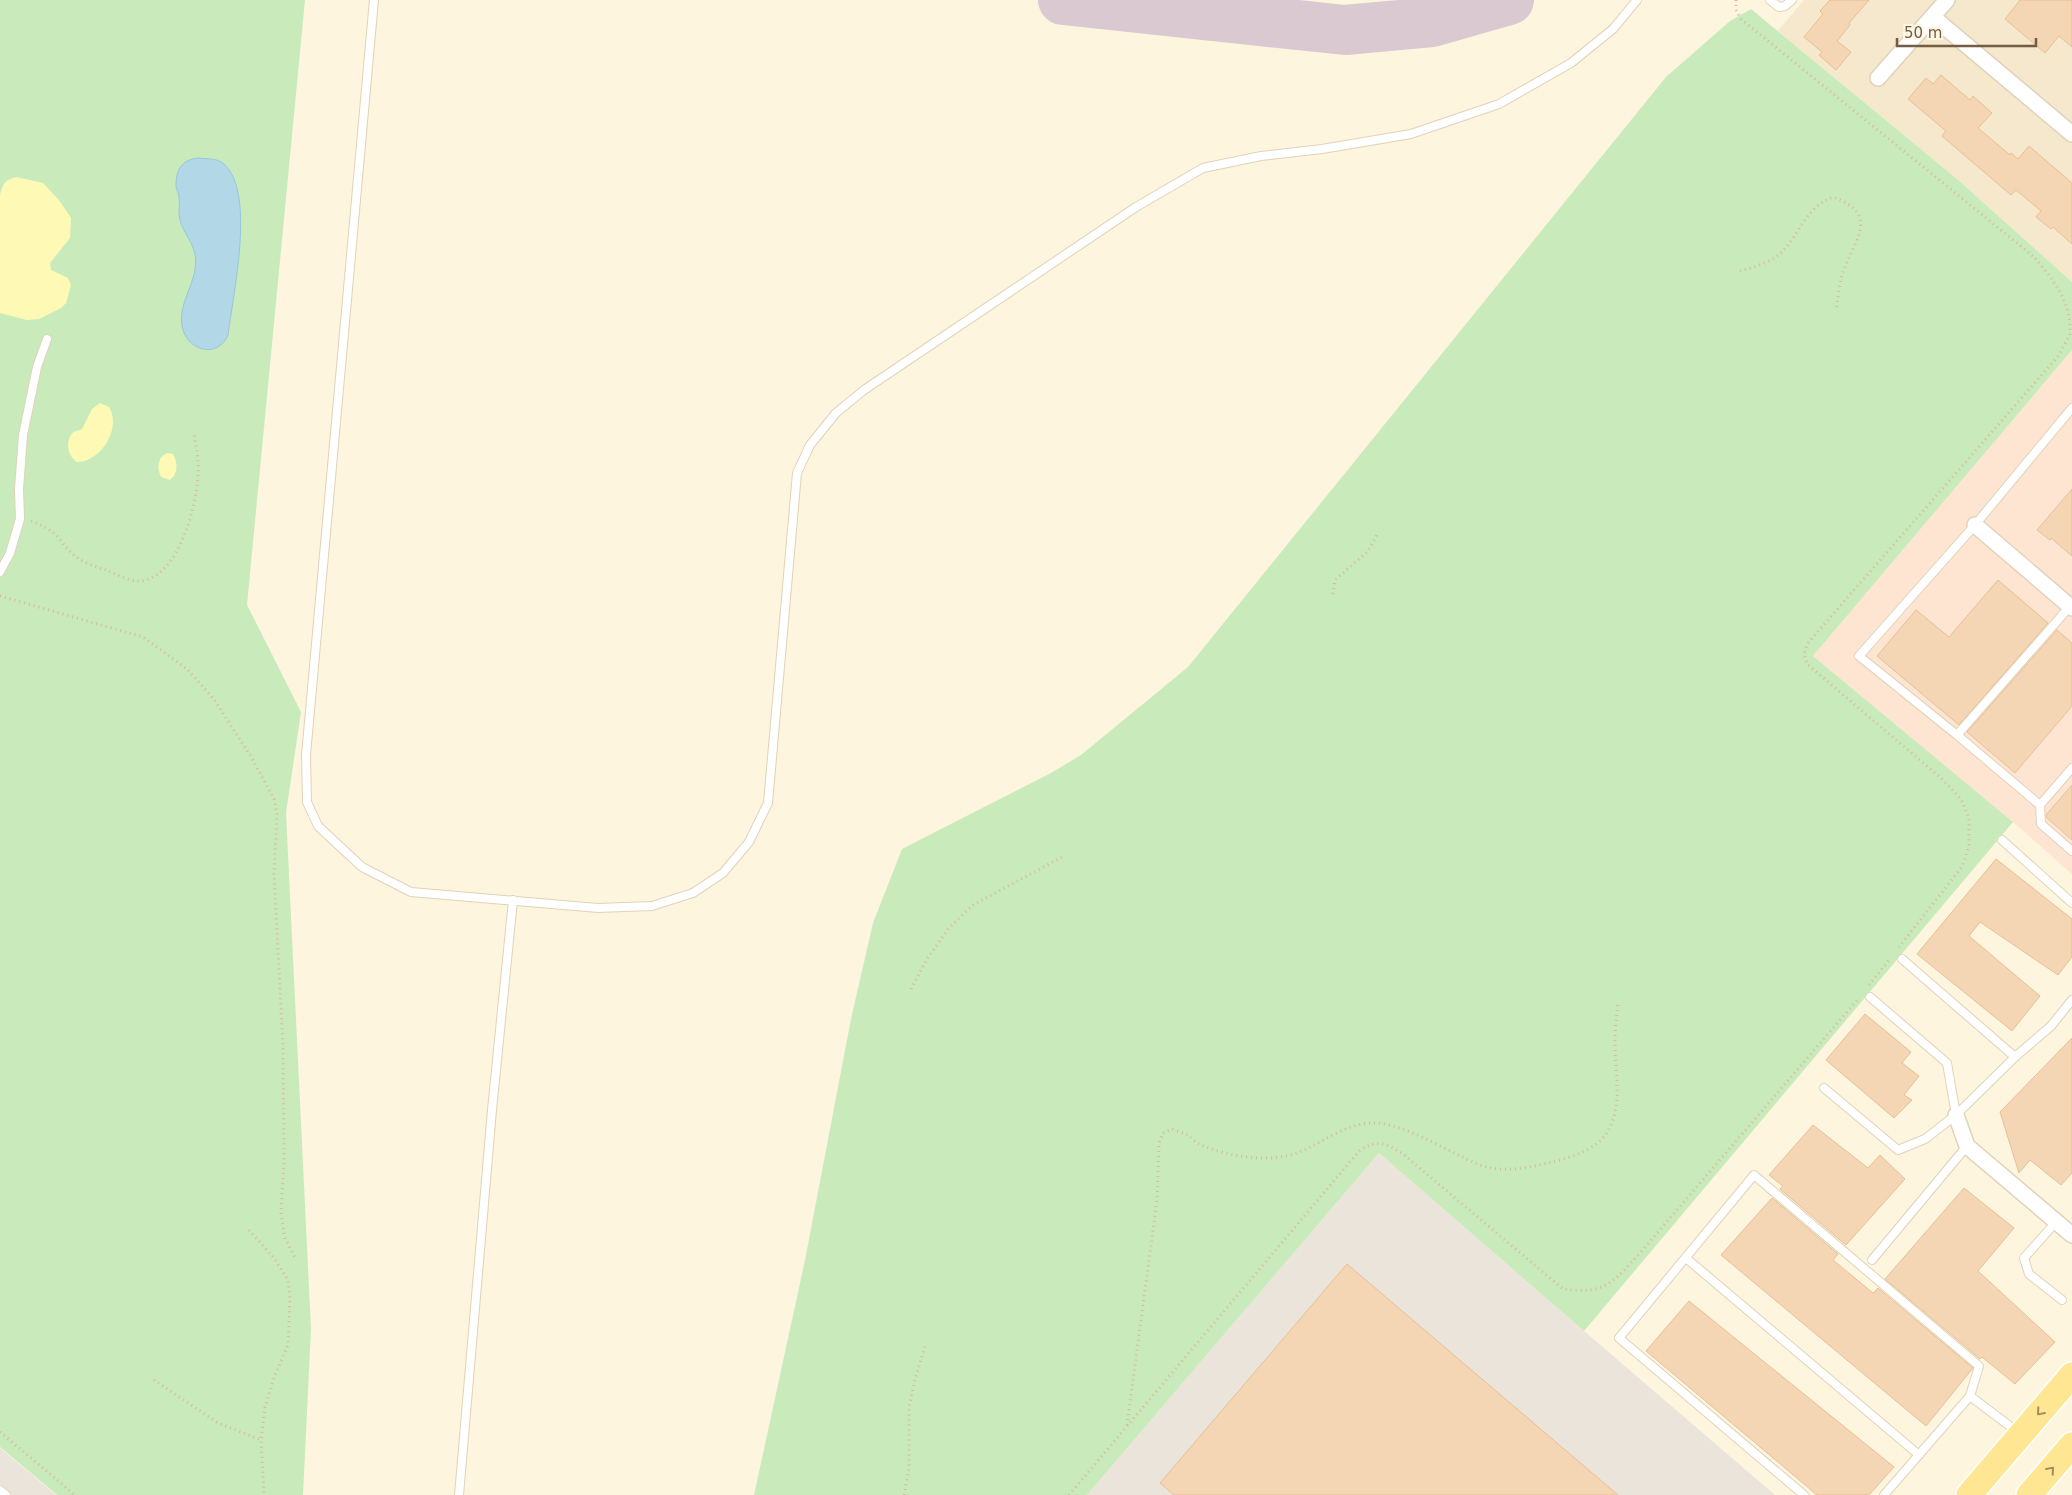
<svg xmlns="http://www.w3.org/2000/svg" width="2072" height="1495" font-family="'DejaVu Sans',sans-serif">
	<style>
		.residential { fill: #f5e8cc }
		.commercial { fill: #fee5d1 }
		.industrial { fill: #ebe4da }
		.green { fill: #c9ebbc }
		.sand { fill: #fff9b6 }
		.water { fill: #b2d8e7; stroke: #98c6d9 }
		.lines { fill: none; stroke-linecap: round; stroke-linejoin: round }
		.taxiway { stroke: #dbc9d2; stroke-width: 50 }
		.building { fill: #f4d6b4; stroke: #e7bf94 }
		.service-casing { stroke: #e1d2ba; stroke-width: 10 }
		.minor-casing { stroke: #e1d2ba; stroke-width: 18 }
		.primary-casing { stroke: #fff; stroke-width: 28 }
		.path { stroke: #d8ba98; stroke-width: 3; stroke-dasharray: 1 4; stroke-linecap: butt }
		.service { stroke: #fff; stroke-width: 8 }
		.minor { stroke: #fff; stroke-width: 15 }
		.primary { stroke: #ffe693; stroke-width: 25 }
		.oneway { stroke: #a58c60 }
	</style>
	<rect width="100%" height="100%" fill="#fdf5de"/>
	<polygon class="residential" points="1804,0 2072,0 2072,282 1957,179 1778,31"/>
	<polygon class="commercial" points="2072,350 2072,874 2013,822 1813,656"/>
	<g class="industrial">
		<polygon points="1379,1153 1584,1331 1775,1495 1087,1495"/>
		<polygon points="0,1448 56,1495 0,1495"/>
	</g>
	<g class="green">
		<polygon points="0,0 305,0 247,605 301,712 286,813 311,1329 303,1495 57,1495 0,1447"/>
		<polygon points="1751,9 1957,179 2072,282 2072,350 1813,656 2013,822 1584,1331 1379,1153 1087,1495 754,1495 805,1260 851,1019 873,923 902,849 1051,773 1081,755 1188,667 1666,77 1730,21"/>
	</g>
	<g class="sand">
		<path d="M16 177 43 183 59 200 71 218 70 238 50 263 51 270 68 278 71 285 66 303 61 308 39 319 27 320 0 313V196C2 184 5 180 16 177Z"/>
		<path d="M100 403 109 407C122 428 101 462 77 462 69 457 65 444 71 435 73 431 78 431 82 429L92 409Z"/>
		<path d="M167 453 173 454C178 463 178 474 170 480L161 477C157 468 157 458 167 453Z"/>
	</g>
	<path class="water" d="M198 158C206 159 218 158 224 164 256 192 233 295 228 335 218 358 190 352 183 330 175 304 200 281 195 255 193 242 183 232 180 220 178 213 180 204 179 197 179 193 176 190 176 186 176 170 181 160 198 158Z"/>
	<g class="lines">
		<polyline class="taxiway" points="1063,0 1345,30 1432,22 1509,0"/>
	</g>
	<g class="building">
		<polygon points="1830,0 1869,0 1849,23 1850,25 1837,41 1851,52 1836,70 1819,55 1822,52 1804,37 1823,14 1820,11"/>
		<polygon points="2020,0 2072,0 2072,47 2059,36 2045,53 2005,19"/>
		<polygon points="1941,75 1970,100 1973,96 1992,113 1978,128 2010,155 2011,153 2018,159 2029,146 2072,183 2072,244 2053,227 2051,229 2036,217 2041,211 2016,190 2011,195 1942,136 1946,131 1908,99 1926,78 1933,84"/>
		<polygon points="2072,489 2072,556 2051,538 2050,540 2037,530"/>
		<polygon points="1998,580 2048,623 1959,725 1877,656 1916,610 1949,637"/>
		<polygon points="2057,630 2072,643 2072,706 2015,773 1967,732"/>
		<polygon points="2072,785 2072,840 2046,817 2046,815"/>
		<polygon points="1996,859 2072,919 2072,957 2058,975 1980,922 1969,936 2040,996 2012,1031 1917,954"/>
		<polygon points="1865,1014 1911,1052 1902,1063 1919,1076 1904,1095 1912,1100 1894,1118 1826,1060"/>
		<polygon points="2072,1038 2072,1173 2061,1185 2030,1160 2019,1173 2000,1112"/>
		<polygon points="1813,1125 1868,1168 1880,1155 1905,1179 1846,1245 1780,1189 1783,1186 1769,1175"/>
		<polygon points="1964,1188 2014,1228 1978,1271 2055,1342 2015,1384 1982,1357 1980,1359 1885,1279"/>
		<polygon points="1772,1198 1838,1254 1833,1260 1873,1293 1878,1288 1973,1368 1926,1426 1721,1255"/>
		<polygon points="1347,1264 1618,1495 1174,1495 1160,1483"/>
		<polygon points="1689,1301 1894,1467 1869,1495 1817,1495 1646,1351"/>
	</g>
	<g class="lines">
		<defs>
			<g id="service">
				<polyline points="374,0 306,755 307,802 318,826 362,867 411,892 598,908 652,906 693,893 723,873 749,842 768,803 797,473 810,445 836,413 864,390 1136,207 1203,168 1261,156 1322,149 1411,134 1499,104 1571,63 1613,29 1637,0"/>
				<polyline points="1770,0 1779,7 1785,6 1792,0"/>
				<polyline points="0,572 10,553 20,519 19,489 23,435 37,367 47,339"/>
				<polyline points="2072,604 1957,735 1859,656 1975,525 2072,408"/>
				<polyline points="1957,735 2040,805 2072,768"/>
				<polyline points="2040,805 2041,824 2072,851"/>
				<polyline points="2002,840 2072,903"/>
				<polyline points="1902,959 2015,1057"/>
				<polyline points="1870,997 1947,1063 1956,1115"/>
				<polyline points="1824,1088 1898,1150 1925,1139 1956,1115 2015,1057 2051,1026 2072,1000"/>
				<polyline points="2056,1222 2024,1258 2029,1274 2062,1300"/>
				<polyline points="1686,1258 1919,1455"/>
				<polyline points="1872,1260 1967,1146"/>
				<polyline points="1970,1396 2019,1433"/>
				<polyline points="0,1490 6,1495"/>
				<polyline points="459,1495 492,1110 513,900"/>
				<polyline points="1804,1495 1619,1338 1754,1175 1979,1366 1970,1396 1884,1495"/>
			</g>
			<g id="minor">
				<polyline points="1933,17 2072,134"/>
				<polyline points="1878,78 1947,0"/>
				<polyline points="1975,525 2072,608"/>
				<polyline points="1956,1115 1967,1146 2072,1235"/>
			</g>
			<g id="primary">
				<polyline points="1969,1495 2072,1375"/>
				<polyline points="2029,1495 2072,1445"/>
			</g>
		</defs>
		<use href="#service" class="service-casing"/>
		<use href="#minor" class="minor-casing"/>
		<use href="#primary" class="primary-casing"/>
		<g class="path">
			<path d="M1736 0V10L1741 19 2033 256C2051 276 2072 302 2070 334 2067 341 2062 348 2059 355L1807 644 1804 654 1807 664 1942 779 1961 799 1969 818V846L1962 867 1899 947"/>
			<path d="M1740 271C1754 267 1769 263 1780 254 1800 235 1805 207 1833 197 1883 215 1852 242 1842 275 1839 286 1838 299 1836 310"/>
			<path d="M31 521C41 525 50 529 57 536 64 544 69 553 78 558 86 564 97 567 106 570 116 574 128 581 138 581 178 581 198 503 198 472 199 460 196 447 194 434"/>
			<polyline points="1333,594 1335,580 1368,551 1378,533"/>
			<polyline points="0,596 143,637 187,669 213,698 250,755 274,799 277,814 274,874 283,1046 284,1162 281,1213 285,1238 296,1260"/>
			<polyline points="1869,985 1889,960"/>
			<polyline points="911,989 927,959 949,928 973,905 1064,856"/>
			<polyline points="249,1230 274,1258 288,1280 290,1296 288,1345 275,1375 265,1407 261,1440 264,1495"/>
			<polyline points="154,1380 218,1423 261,1440"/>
			<path d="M1127 1425 1157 1200 1159 1143 1163 1133 1172 1129C1176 1131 1182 1132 1186 1134 1191 1137 1195 1143 1201 1145 1227 1156 1266 1163 1294 1154 1321 1145 1345 1122 1375 1123 1406 1124 1450 1153 1480 1165 1502 1173 1526 1168 1548 1163 1565 1159 1590 1152 1602 1139 1626 1112 1614 1071 1615 1039 1615 1027 1617 1014 1618 1002"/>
			<polyline points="0,1432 75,1495"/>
			<polyline points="904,1495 909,1468 909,1407 915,1379 926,1343"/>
			<path d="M1069 1495 1360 1150C1379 1139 1385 1143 1403 1154L1563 1289C1606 1295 1613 1282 1640 1253L1858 999"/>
		</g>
		<use href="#service" class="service"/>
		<use href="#minor" class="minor"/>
		<use href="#primary" class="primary"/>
	</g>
	<defs><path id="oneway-chevron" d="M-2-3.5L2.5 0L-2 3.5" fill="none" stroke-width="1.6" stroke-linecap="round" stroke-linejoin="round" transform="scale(1.25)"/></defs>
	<g class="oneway">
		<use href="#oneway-chevron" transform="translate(2040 1412) rotate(131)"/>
		<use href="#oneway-chevron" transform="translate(2051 1470) rotate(-49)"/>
	</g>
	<path d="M1897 38v8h139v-8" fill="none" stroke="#745c45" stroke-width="2.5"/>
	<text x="1904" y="38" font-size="15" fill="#745c45" stroke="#fff8e5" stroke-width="4" paint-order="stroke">50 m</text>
</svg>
